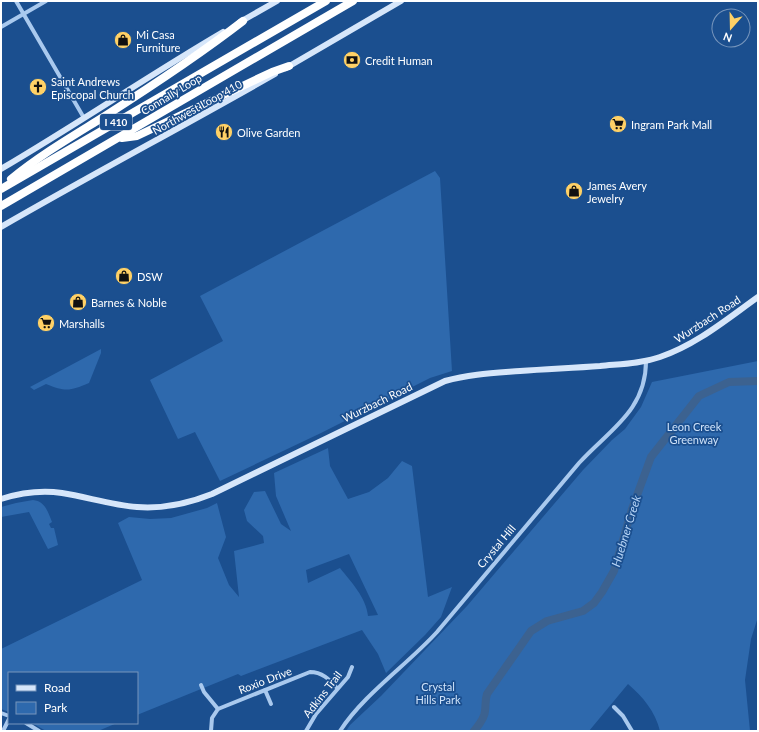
<svg xmlns="http://www.w3.org/2000/svg" width="759" height="732" font-family="Lato,sans-serif">
	<style>
		.green { fill: #2e69ad; fill-rule: evenodd }
		.lines { fill: none; stroke-linecap: round; stroke-linejoin: round }
		.river { stroke: #3c6290; stroke-width: 8 }
		.street { stroke: #a9c9ee; stroke-width: 4 }
		.secondary { stroke: #d6e6fa; stroke-width: 6 }
		.highway { stroke: #fff; stroke-width: 8 }
		.labels { text-anchor: middle; dominant-baseline: central; stroke-width: 3.5; stroke-linejoin: round; paint-order: stroke }
		.shield { fill: #1b4f8f; stroke: #bbcadd; stroke-width: 1 }
		.shield-label { font-size: 10px; font-weight: bold; fill: #fff }
		.poi-label { font-size: 11px; fill: #fff; stroke: #1b4f8f; text-anchor: start }
		.street-label { font-size: 11px; fill: #fff; stroke: #1b4f8f }
		.park-label { font-size: 11px; fill: #cfe3fa; stroke: #1b4f8f }
		.water-label { font-size: 12px; font-style: italic; fill: #b5d3f5; stroke: #1b4f8f }
	</style>
	<rect width="100%" height="100%" fill="#1b4f8f"/>
	<g class="green">
		<polygon points="435,171 440,178 452,371 430,378 321,433 220,481 195,432 178,439 150,380 223,341 200,296"/>
		<path d="M101 349V353L89 383C70 391 66 392 46 384L34 390 30 387Z"/>
		<path d="M758 361V617L751 639 745 680 750 731H660C655 711 643 697 628 684L589 731H346L350 725 381 696 467 606 583 470 612 440 625 429 641 407 652 382Z"/>
		<path d="M328 448 330 466 348 499 369 492 388 478 402 461 412 466 428 597 452 587 441 617 425 635 386 673 378 654 362 630 241 676 238 674 137 715V673H9V712L1 709V649L142 580 118 523 129 517 150 519 171 518 207 508 217 503 226 537 218 558 229 585 239 597 234 551 264 543 263 536 247 521 244 510 254 492 265 491 281 524 291 531 276 496 274 473ZM349 554 378 615 368 616C366 597 351 582 340 568L308 583 306 570Z"/>
		<path d="M33 500C45 501 48 512 52 522L49 524 51 528H54L58 545 48 549 29 512 1 517V507L16 503Z"/>
		<polygon points="32,723 117,723 98,731 46,731"/>
	</g>
	<g class="lines">
		<path class="river" d="M474 731C478 726 485 718 485 711 486 704 485 700 487 694L531 631 547 621 583 611 594 603 602 592 614 571 632 509 651 457 699 396 729 382 758 381"/>
		<g class="street">
			<polyline points="16,1 84,118"/>
			<polyline points="1,27 46,1"/>
			<polyline points="201,685 204,692 218,709"/>
			<polyline points="265,690 271,704"/>
			<polyline points="614,707 623,716 632,731"/>
			<polyline points="1,713 9,716"/>
			<polyline points="26,723 39,731"/>
			<polyline points="3,731 9,719"/>
			<path d="M211 731 212 718 218 709 310 672C322 672 329 679 337 688"/>
			<polyline points="306,731 316,714 348,677 352,667"/>
			<path d="M340 731C364 694 407 665 437 632L579 463C609 430 646 411 646 361"/>
		</g>
		<g class="secondary">
			<polyline points="240,22 277,1"/>
			<polyline points="286,68 401,1"/>
			<path d="M1 169C76 125 148 76 223 32"/>
			<path d="M1 227C91 175 184 126 275 74"/>
			<path d="M1 499C20 493 41 490 62 493 87 497 112 505 137 507 163 509 187 504 212 494L445 381C470 374 495 373 520 371 547 369 573 368 600 366 620 364 640 364 660 357 696 345 727 319 758 297"/>
		</g>
		<g class="highway">
			<polyline points="122,138 137,136 272,72 289,66"/>
			<path d="M11 179C40 155 73 136 105 116 152 86 199 55 243 21"/>
			<polyline points="1,189 326,1"/>
			<polyline points="1,206 353,1"/>
		</g>
	</g>
	<defs>
		<symbol id="shop-disc" viewBox="-11 -11 22 22"><circle r="9.5" fill="#ffd166" stroke="#1b4f8f"/><path d="M-5-2.5h2.3a2.7 3.5 0 0 1 5.4 0H5L5.5 6h-11ZM-1.5-2.5h3a1.5 2.3 0 0 0-3 0Z" fill="#111"/></symbol>
		<symbol id="bank-disc" viewBox="-11 -11 22 22"><circle r="9.5" fill="#ffd166" stroke="#1b4f8f"/><path d="M-6-4H6V4H-6ZM0-2.3a2.3 2.3 0 1 0 0 4.6a2.3 2.3 0 1 0 0-4.6Z" fill="#111"/></symbol>
		<symbol id="church-disc" viewBox="-11 -11 22 22"><circle r="9.5" fill="#ffd166" stroke="#1b4f8f"/><path d="M-1.2-6h2.4v3.5h3.3v2.4h-3.3V6h-2.4V-.1h-3.3v-2.4h3.3Z" fill="#111"/></symbol>
		<symbol id="supermarket-disc" viewBox="-11 -11 22 22"><circle r="9.5" fill="#ffd166" stroke="#1b4f8f"/><path d="M-6-5.5h2.5l.6 2H6L4.5 2H-2.5L-4.4-4H-6ZM-1.5 3.2a1.3 1.3 0 1 0 .1 0ZM3 3.2a1.3 1.3 0 1 0 .1 0Z" fill="#111"/></symbol>
		<symbol id="restaurant-disc" viewBox="-11 -11 22 22"><circle r="9.5" fill="#ffd166" stroke="#1b4f8f"/><path d="M-5-6h1v4h1v-4h1v4h1v-4h1v5L-1.5 .5V6h-2V.5L-5-1ZM5-6V6H3V1.5H1.5Q1.5-4 5-6Z" fill="#111"/></symbol>
	</defs>
	<g fill-rule="evenodd">
		<use href="#shop-disc" x="113" y="30" width="20" height="20"/>
		<use href="#bank-disc" x="342" y="50" width="20" height="20"/>
		<use href="#church-disc" x="28" y="77" width="20" height="20"/>
		<use href="#supermarket-disc" x="608" y="114" width="20" height="20"/>
		<use href="#restaurant-disc" x="214" y="122" width="20" height="20"/>
		<use href="#shop-disc" x="564" y="181" width="20" height="20"/>
		<use href="#shop-disc" x="114" y="266" width="20" height="20"/>
		<use href="#shop-disc" x="68" y="292" width="20" height="20"/>
		<use href="#supermarket-disc" x="36" y="313" width="20" height="20"/>
	</g>
	<g class="labels">
		<rect class="shield" x="100" y="114" width="32" height="16" rx="3"/>
		<g class="shield-label">
			<text x="116" y="122">I 410</text>
		</g>
		<g class="poi-label">
			<text x="136" y="34">Mi Casa<tspan x="136" dy="13">Furniture</tspan></text>
			<text x="365" y="60">Credit Human</text>
			<text x="51" y="81">Saint Andrews<tspan x="51" dy="13">Episcopal Church</tspan></text>
			<text x="631" y="124">Ingram Park Mall</text>
			<text x="237" y="132">Olive Garden</text>
			<text x="587" y="185">James Avery<tspan x="587" dy="13">Jewelry</tspan></text>
			<text x="137" y="276">DSW</text>
			<text x="91" y="302">Barnes &amp; Noble</text>
			<text x="59" y="323">Marshalls</text>
		</g>
		<g class="street-label">
			<text transform="translate(171 94) rotate(-31)">Connally Loop</text>
			<text transform="translate(197 107) rotate(-29)">Northwest Loop 410</text>
			<text transform="translate(707 319) rotate(-33)">Wurzbach Road</text>
			<text transform="translate(377 402) rotate(-26)">Wurzbach Road</text>
			<text transform="translate(496 546) rotate(-50)">Crystal Hill</text>
			<text transform="translate(265 680) rotate(-21)">Roxio Drive</text>
			<text transform="translate(322 694) rotate(-52)">Adkins Trail</text>
		</g>
		<g class="park-label">
			<text x="694" y="426">Leon Creek<tspan x="694" dy="13">Greenway</tspan></text>
			<text x="438" y="686">Crystal<tspan x="438" dy="13">Hills Park</tspan></text>
		</g>
		<g class="water-label">
			<text transform="translate(626 531) rotate(-73)">Huebner Creek</text>
		</g>
	</g>
	<rect width="759" height="732" fill="none" stroke="#ffffff" stroke-width="4"/>
	<rect x="8" y="672" width="130" height="52" fill="#1b4f8f" stroke="#7695bc"/>
	<rect x="16" y="685" width="20" height="6" fill="#d6e6fa" stroke="#7695bc"/>
	<text x="44" y="692" font-size="12" fill="#ffffff">Road</text>
	<rect x="16" y="702" width="20" height="12" fill="#2e69ad" stroke="#7695bc"/>
	<text x="44" y="712" font-size="12" fill="#ffffff">Park</text>
	<g transform="translate(731 28) rotate(200)"><circle r="19" fill="#1b4f8f" stroke="#7695bc"/>
	<path d="M0-3L7 15L0 10L-7 15Z" fill="#ffd166"/>
	<text y="-6" font-size="11" font-weight="bold" text-anchor="middle" fill="#ffffff">N</text>
	</g>
</svg>
